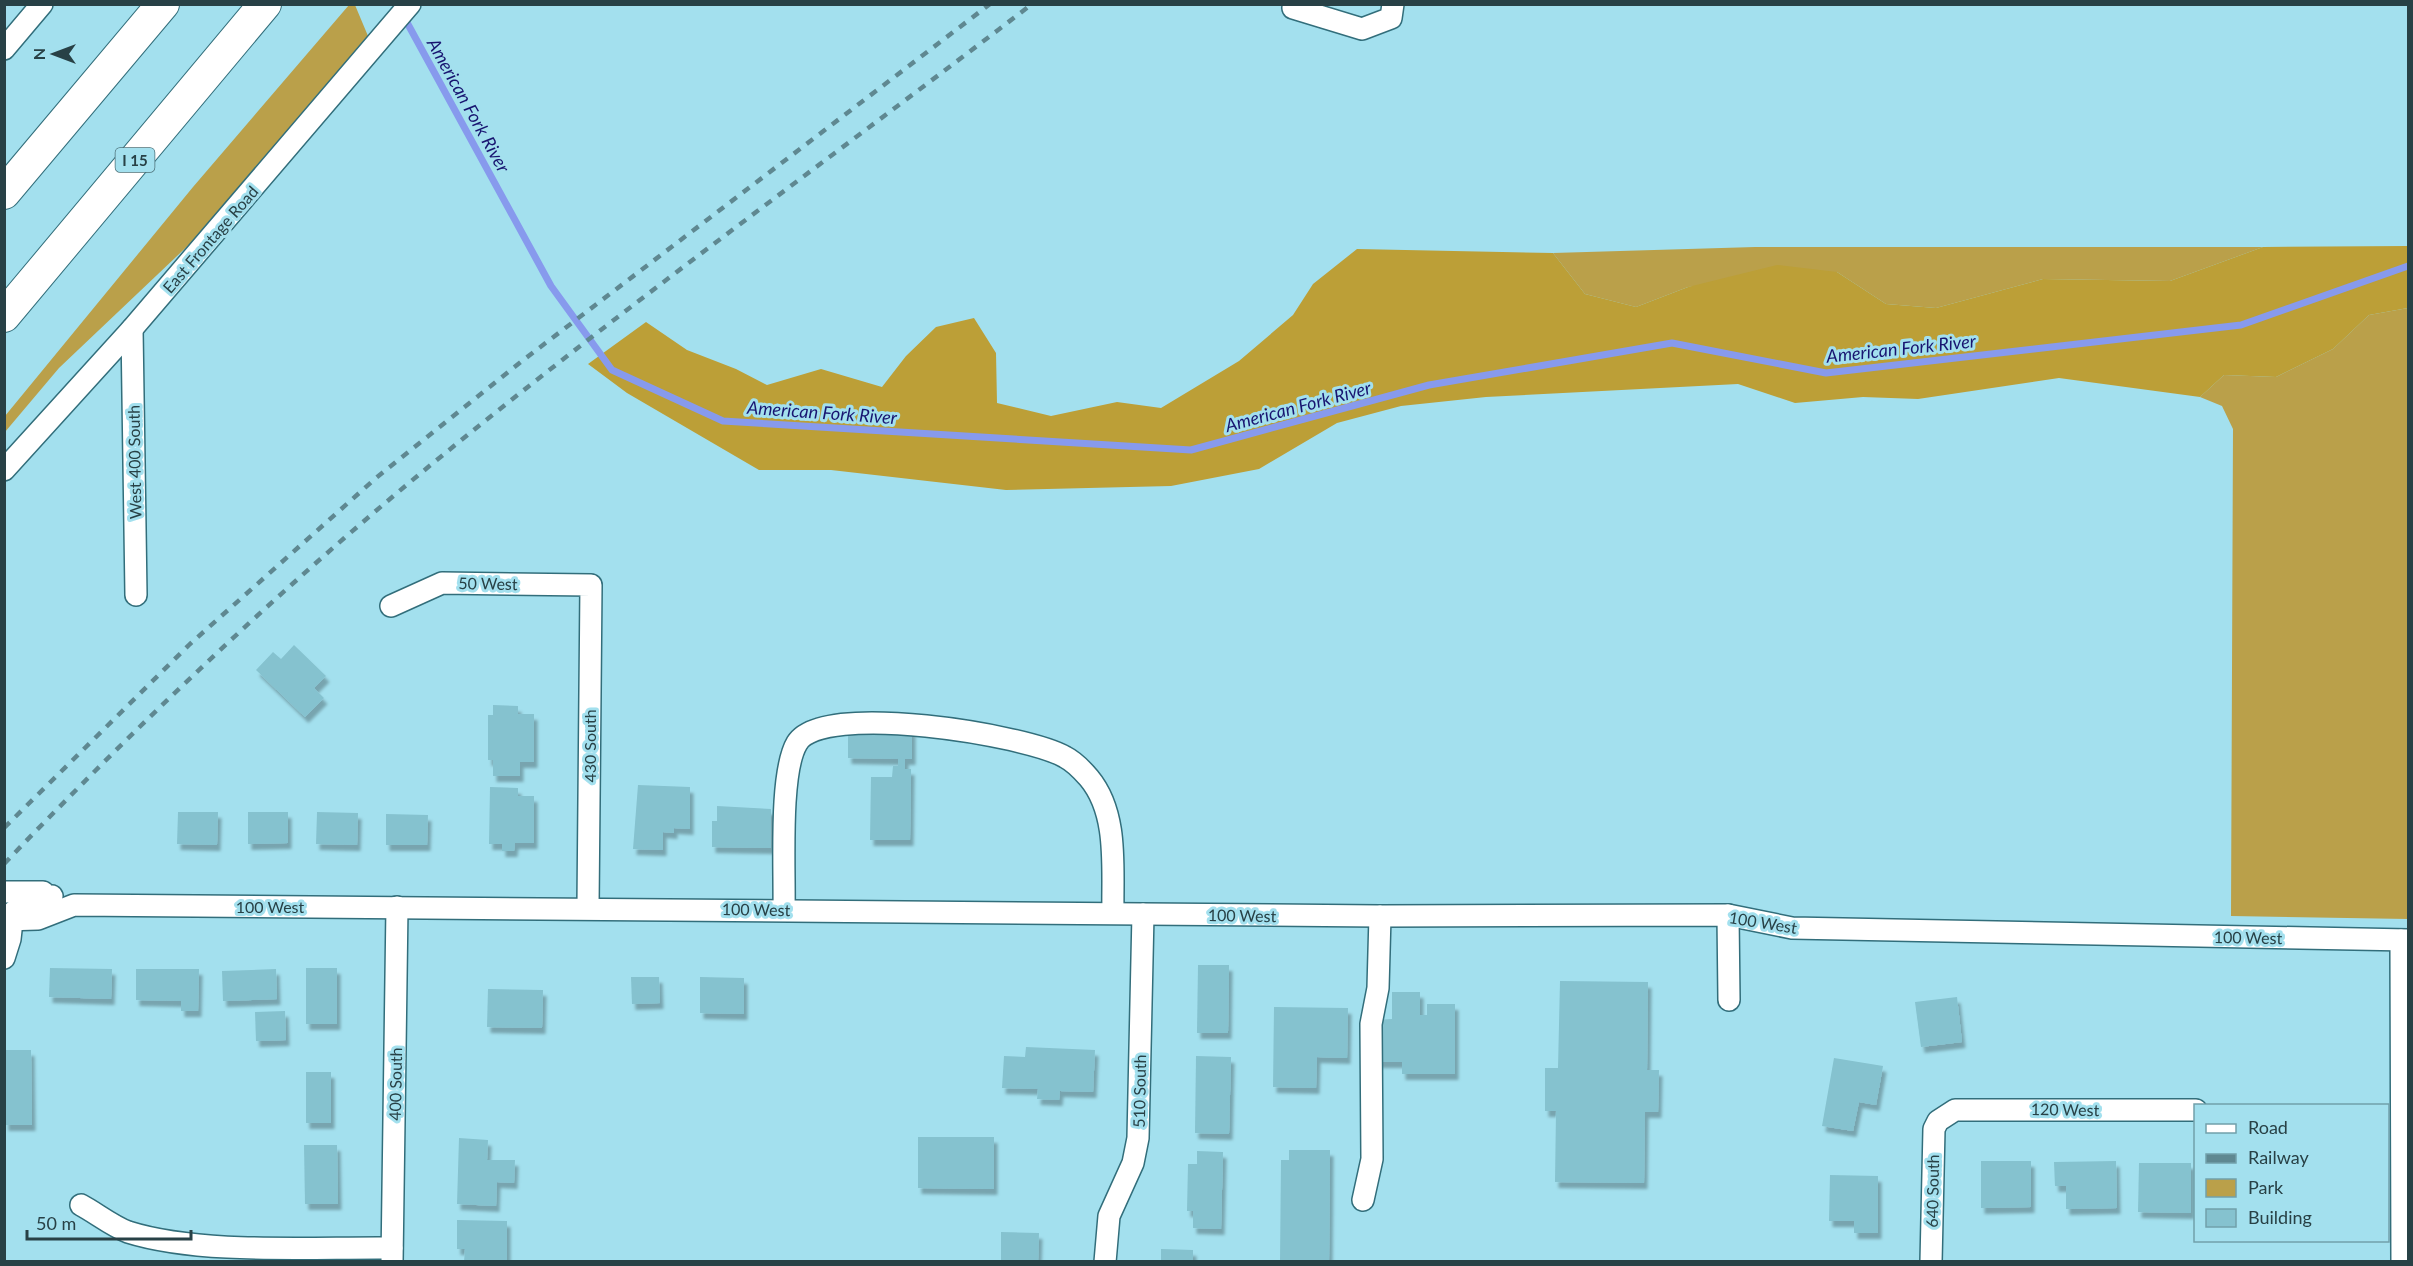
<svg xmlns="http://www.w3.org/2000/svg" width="2413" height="1266" font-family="Lato,sans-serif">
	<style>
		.green { fill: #baa04a }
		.forest { fill: #bc9f37 }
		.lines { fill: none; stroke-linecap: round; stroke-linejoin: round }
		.stream { stroke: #879aed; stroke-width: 7 }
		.building { fill: #85c2cf; filter: url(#shadow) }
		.minor-casing { stroke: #326e7b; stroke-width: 24 }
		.highway-casing { stroke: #326e7b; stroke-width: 34 }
		.minor { stroke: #fff; stroke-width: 21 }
		.highway { stroke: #fff; stroke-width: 32 }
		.rail { stroke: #5f8891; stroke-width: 4.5; stroke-dasharray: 8 8; stroke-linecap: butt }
		.labels { text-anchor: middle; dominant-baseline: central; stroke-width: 6; stroke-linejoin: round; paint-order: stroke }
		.shield { fill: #a3e0ee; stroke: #4d7178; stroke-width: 1.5 }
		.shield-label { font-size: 15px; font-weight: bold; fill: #284146 }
		.street-label { font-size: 16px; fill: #284146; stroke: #a3e0ee }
		.water-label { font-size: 18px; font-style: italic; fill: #181570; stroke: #a3e0ee }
	</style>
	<defs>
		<filter id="shadow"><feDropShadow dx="3.5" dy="6" stdDeviation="1.5" flood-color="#0004"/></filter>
	</defs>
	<rect width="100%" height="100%" fill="#a3e0ee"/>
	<g class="green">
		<polygon points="349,5 355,5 368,36 196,238 59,368 5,432 5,416 193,187"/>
		<polygon points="1755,247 2263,247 2170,281 2043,279 1936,308 1886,304 1837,272 1688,287 1636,307 1585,294 1553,253"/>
		<polygon points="2408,308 2408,919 2231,916 2233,429 2222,406 2200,397 2224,375 2276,377 2333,349 2369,315"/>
	</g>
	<polygon class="forest" points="2408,246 2408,308 2369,315 2333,349 2276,377 2224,375 2200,397 2059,378 1918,399 1863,397 1795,403 1738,384 1486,397 1401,406 1337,423 1259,469 1171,486 1006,490 831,470 759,470 627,393 588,364 646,322 687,350 736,369 767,385 821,369 882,387 906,356 936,327 974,318 996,353 997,403 1051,416 1117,402 1161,408 1239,361 1293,315 1313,284 1357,249 1553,253 1585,294 1636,307 1688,287 1777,265 1837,272 1886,304 1936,308 2043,279 2170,281 2263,247"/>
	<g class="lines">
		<polyline class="stream" points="404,17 551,286 612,370 723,421 1191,450 1429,385 1672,343 1826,373 2241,325 2408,266"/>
	</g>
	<g class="building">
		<polygon points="294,645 326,676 314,688 324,698 305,717 256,670 273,652 281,659"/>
		<polygon points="493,705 518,706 518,714 534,714 534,762 520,762 520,776 493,776 493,760 488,760 488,715 493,715"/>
		<polygon points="848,725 912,726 912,759 905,759 905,769 911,769 910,840 870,840 871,777 892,777 893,766 898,766 898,759 848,758"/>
		<polygon points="638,785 690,787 690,829 674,828 674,833 663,832 663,850 633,849"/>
		<polygon points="490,787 518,788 518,796 534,796 534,843 515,843 514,851 502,851 502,844 489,844"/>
		<polygon points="717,806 771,809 771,848 712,847 712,821 717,821"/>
		<polygon points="178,812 218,812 217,845 177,844"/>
		<polygon points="248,812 288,812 288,843 248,844"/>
		<polygon points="317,812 358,813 357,845 316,844"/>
		<polygon points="386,814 428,815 427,845 386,845"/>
		<polygon points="1198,965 1229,965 1228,1033 1197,1033"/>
		<polygon points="50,968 112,969 111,999 49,997"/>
		<rect x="306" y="968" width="31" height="56"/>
		<polygon points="136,969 199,969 198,1011 181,1011 181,1001 136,1000"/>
		<polygon points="276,969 277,999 223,1001 222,971"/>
		<polygon points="631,977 659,977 660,1003 632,1004"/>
		<polygon points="700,977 744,978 744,1014 700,1013"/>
		<polygon points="1560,981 1648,982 1647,1070 1659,1070 1658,1112 1645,1112 1644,1183 1555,1182 1556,1111 1545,1111 1545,1068 1558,1068"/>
		<polygon points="488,989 543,990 542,1028 487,1027"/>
		<polygon points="1392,992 1420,992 1420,1015 1427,1015 1427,1004 1455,1004 1455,1074 1402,1074 1402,1062 1375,1062 1375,1020 1392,1019"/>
		<polygon points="1957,997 1962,1042 1921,1047 1915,1002"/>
		<polygon points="1274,1007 1348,1008 1347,1058 1317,1057 1316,1088 1273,1087"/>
		<polygon points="285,1011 286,1040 256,1041 255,1012"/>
		<polygon points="1026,1047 1095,1050 1093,1092 1060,1091 1059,1100 1037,1099 1038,1089 1002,1088 1004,1056 1025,1057"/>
		<polygon points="5,1050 31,1050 32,1125 5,1125"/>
		<polygon points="1196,1056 1231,1057 1229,1134 1195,1133"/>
		<polygon points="1834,1058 1883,1066 1876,1105 1859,1102 1853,1131 1822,1126"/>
		<rect x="306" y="1072" width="25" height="51"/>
		<polygon points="918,1137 994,1137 994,1189 918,1188"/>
		<polygon points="459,1138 488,1140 487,1160 515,1160 514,1183 497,1182 496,1206 457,1204"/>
		<polygon points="304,1145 337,1145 338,1204 305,1204"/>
		<polygon points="1289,1150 1330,1150 1329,1262 1280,1262 1281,1160 1289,1160"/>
		<polygon points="1197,1151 1223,1152 1221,1229 1193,1228 1193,1211 1187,1211 1188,1164 1197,1164"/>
		<polygon points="1981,1161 2031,1161 2031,1207 1981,1208"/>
		<polygon points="2116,1161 2117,1208 2066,1209 2066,1186 2055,1186 2054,1162"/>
		<polygon points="2139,1163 2191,1163 2191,1213 2138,1212"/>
		<polygon points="1830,1175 1878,1176 1878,1233 1854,1233 1854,1221 1829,1221"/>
		<polygon points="457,1220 507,1221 507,1262 464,1262 465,1249 457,1249"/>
		<polygon points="1001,1232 1039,1233 1038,1262 1001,1262"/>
		<polygon points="1161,1249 1193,1250 1193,1262 1161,1262"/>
	</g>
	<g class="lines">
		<defs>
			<g id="minor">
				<polyline points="1293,8 1362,29 1391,18 1393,4"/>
				<polyline points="4,49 42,4"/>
				<polyline points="132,329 136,595"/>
				<polyline points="4,470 132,329 410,4"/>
				<polyline points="391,606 442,583 591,585 588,907"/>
				<polyline points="4,892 43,892"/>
				<path d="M784 909C785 870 779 773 797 743 822 701 1027 735 1065 757 1073 761 1083 771 1089 778 1119 814 1112 869 1113 913"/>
				<polyline points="1728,915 1729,1000"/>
				<polyline points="4,920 38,919 74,905 1380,916 1728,915 1792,928 2408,940"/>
				<polyline points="2401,940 2402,1262"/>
				<polyline points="4,958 10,939 13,912 22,905 52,896"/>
				<polyline points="1363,1200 1372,1159 1371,1024 1378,988 1380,916"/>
				<path d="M81 1205C96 1213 112 1226 128 1232 201 1255 314 1247 392 1248"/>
				<polyline points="392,1262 397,907"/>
				<polyline points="1105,1262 1109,1216 1133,1163 1138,1138 1143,914"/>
				<polyline points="1931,1262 1934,1129 1938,1121 1955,1110 2196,1110"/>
			</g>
			<g id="highway">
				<polyline points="4,193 163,4"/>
				<polyline points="4,316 265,4"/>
			</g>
		</defs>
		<use href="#minor" class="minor-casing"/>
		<use href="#highway" class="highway-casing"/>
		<use href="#minor" class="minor"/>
		<use href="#highway" class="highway"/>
		<g class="rail">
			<polyline points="4,828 190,644 376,478 522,361 990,4"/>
			<path d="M4 864C138 724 278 591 427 468 623 307 830 159 1032 4"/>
		</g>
	</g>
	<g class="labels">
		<rect class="shield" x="115.5" y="148" width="39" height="24" rx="4.5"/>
		<g class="shield-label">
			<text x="135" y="160">I 15</text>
		</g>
		<g class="street-label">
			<text transform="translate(210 239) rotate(-49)">East Frontage Road</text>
			<text transform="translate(134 462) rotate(-91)">West 400 South</text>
			<text transform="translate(488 583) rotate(1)">50 West</text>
			<text transform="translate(589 746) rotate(-90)">430 South</text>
			<text x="270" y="906">100 West</text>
			<text transform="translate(756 909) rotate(1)">100 West</text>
			<text transform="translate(1242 915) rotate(1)">100 West</text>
			<text transform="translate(1763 922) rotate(9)">100 West</text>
			<text transform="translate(2248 937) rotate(1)">100 West</text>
			<text transform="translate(395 1084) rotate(-89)">400 South</text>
			<text transform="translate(1139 1091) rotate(-89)">510 South</text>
			<text transform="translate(2065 1109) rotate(1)">120 West</text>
			<text transform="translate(1932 1191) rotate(-89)">640 South</text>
		</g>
		<g class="water-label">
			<text transform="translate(469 105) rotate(61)">American Fork River</text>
			<text transform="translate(1901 348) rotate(-6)">American Fork River</text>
			<text transform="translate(1298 406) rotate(-15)">American Fork River</text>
			<text transform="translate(822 412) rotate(4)">American Fork River</text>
		</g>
	</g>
	<rect width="2413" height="1266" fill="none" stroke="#284146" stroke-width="12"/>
	<rect x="2194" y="1104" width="195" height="138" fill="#a3e0ee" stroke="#72a0ab" stroke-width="1.5"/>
	<rect x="2206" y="1124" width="30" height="9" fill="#ffffff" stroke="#72a0ab" stroke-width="1.5"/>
	<text x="2248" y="1134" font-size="18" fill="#284146">Road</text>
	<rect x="2206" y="1154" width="30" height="9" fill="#5f8891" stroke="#72a0ab" stroke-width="1.5"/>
	<text x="2248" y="1164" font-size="18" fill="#284146">Railway</text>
	<rect x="2206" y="1179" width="30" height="18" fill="#baa04a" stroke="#72a0ab" stroke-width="1.5"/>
	<text x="2248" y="1194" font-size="18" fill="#284146">Park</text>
	<rect x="2206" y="1209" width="30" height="18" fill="#85c2cf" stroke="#72a0ab" stroke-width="1.5"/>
	<text x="2248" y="1224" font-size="18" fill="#284146">Building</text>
	<g transform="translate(54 54) rotate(270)" stroke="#a3e0ee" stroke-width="4.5" paint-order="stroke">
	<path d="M0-4.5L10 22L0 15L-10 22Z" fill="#284146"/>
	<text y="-9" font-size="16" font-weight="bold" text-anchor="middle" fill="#284146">N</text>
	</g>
	<path d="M27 1230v9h164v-9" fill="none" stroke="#284146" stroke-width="3"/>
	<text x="36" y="1230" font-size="18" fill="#284146" stroke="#a3e0ee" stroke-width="4.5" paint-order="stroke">50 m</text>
</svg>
